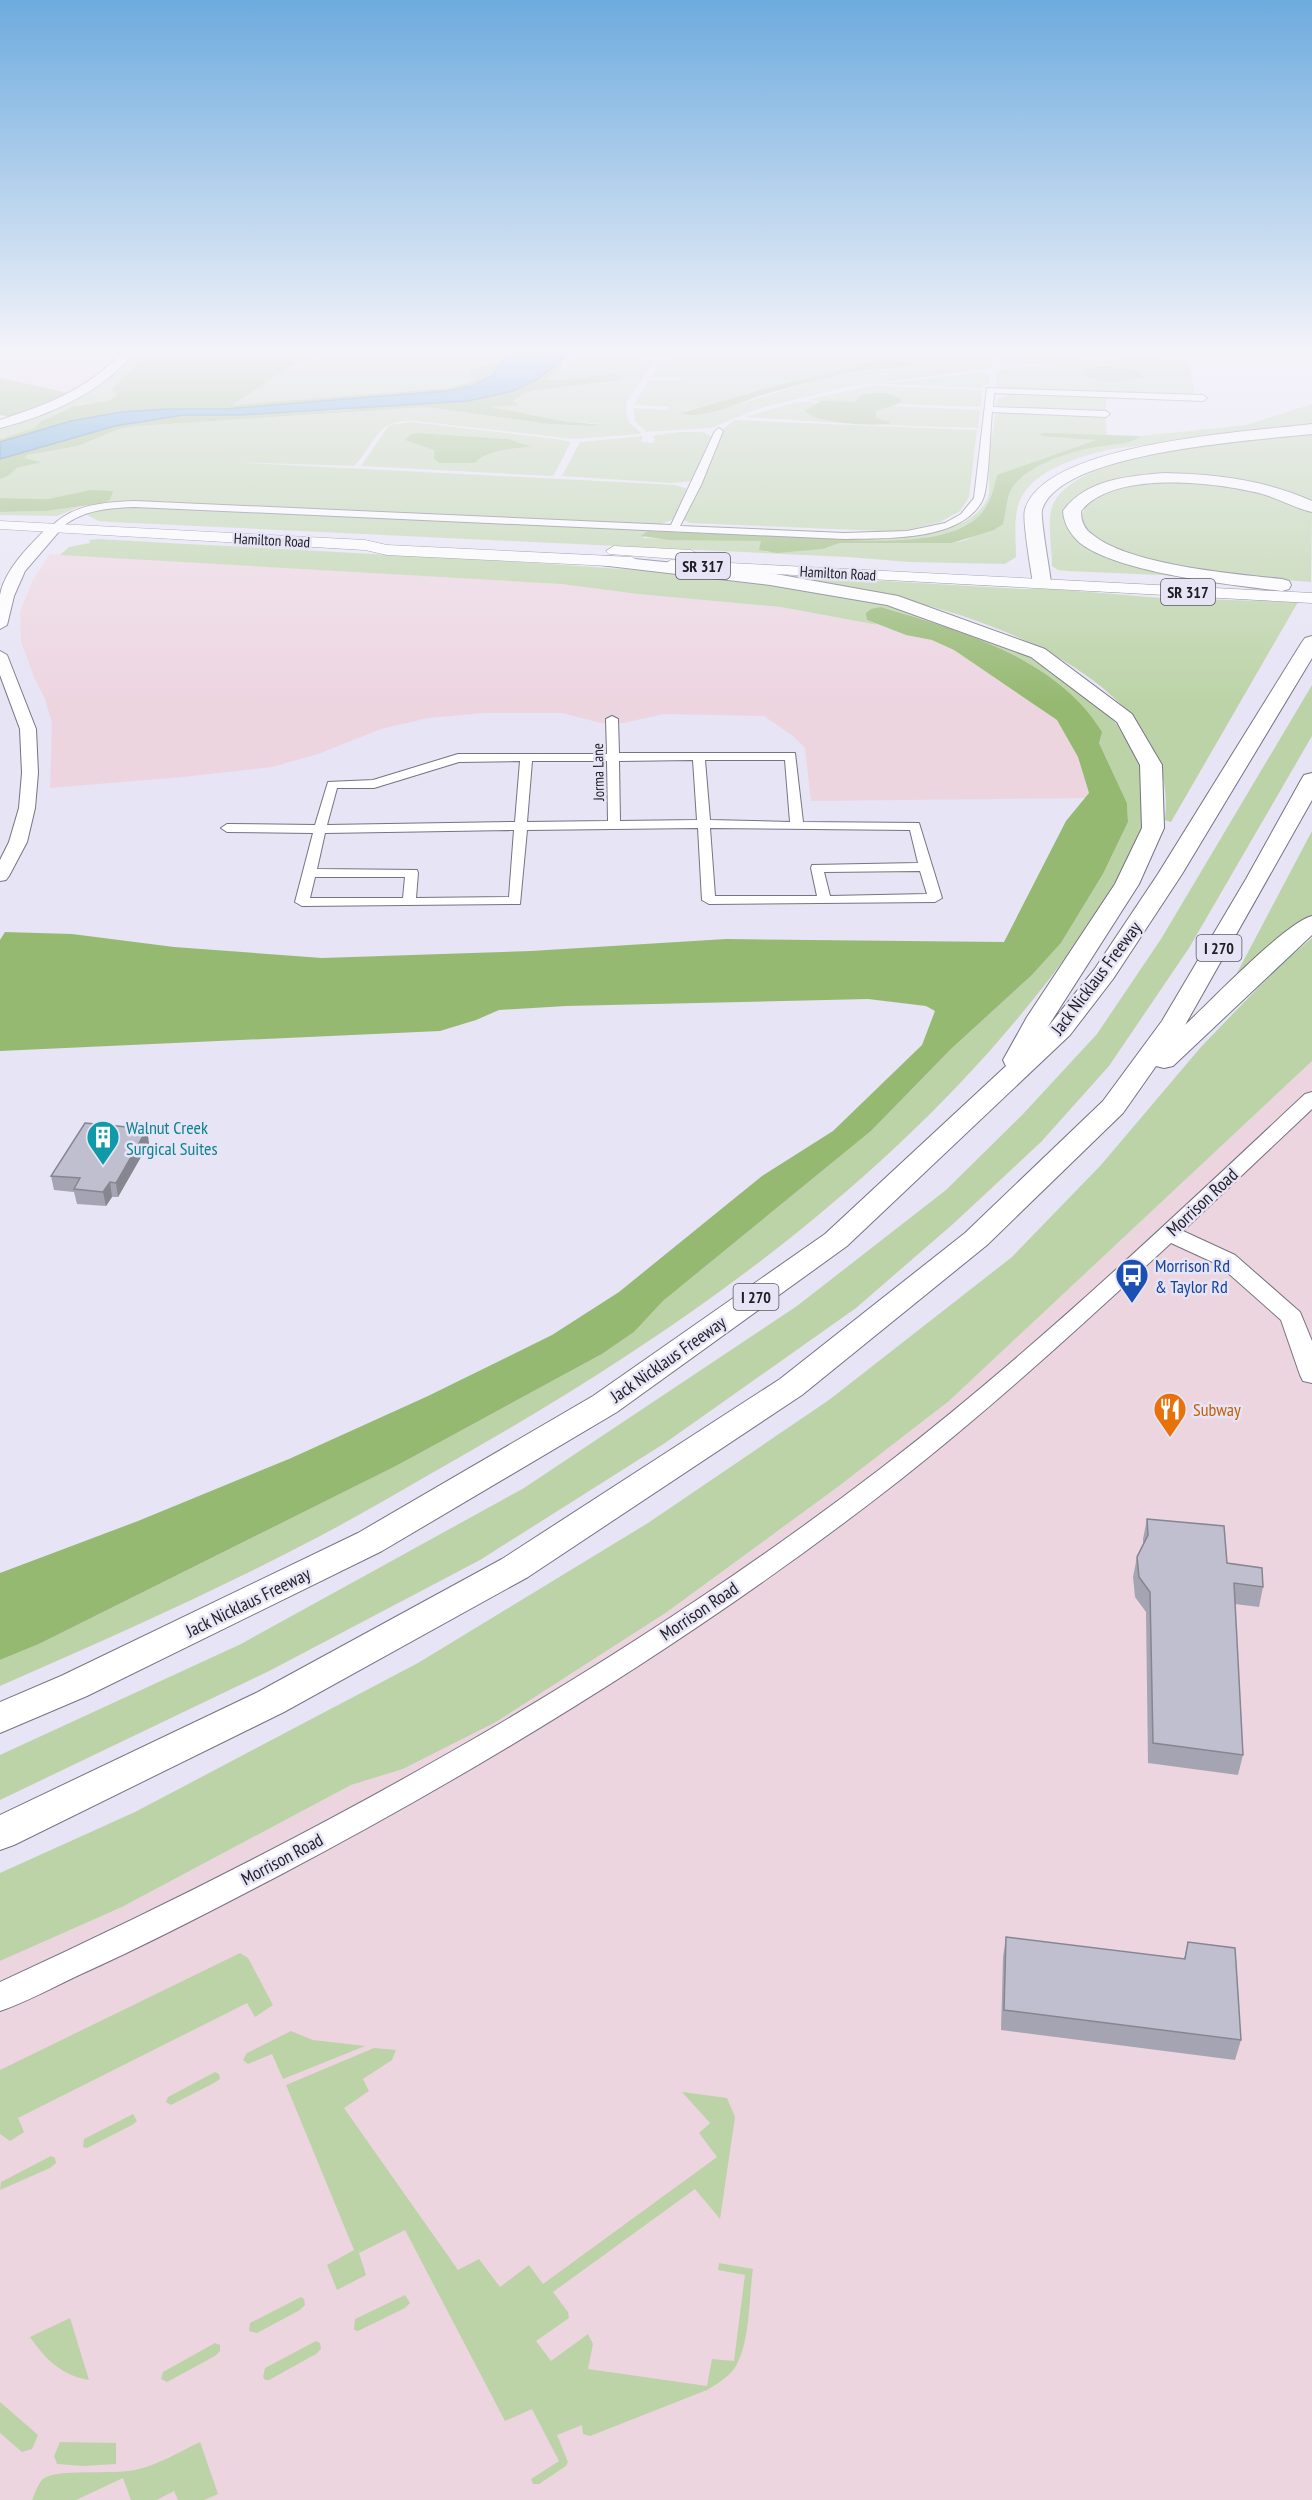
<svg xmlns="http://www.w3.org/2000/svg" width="1312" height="2500" font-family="'PT Sans Narrow',sans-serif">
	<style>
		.commercial { fill: #edd5e0 }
		.green { fill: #bcd3a7; fill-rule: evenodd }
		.forest { fill: #96b972 }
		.water { fill: #549ed0; stroke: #44789c; stroke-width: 1.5 }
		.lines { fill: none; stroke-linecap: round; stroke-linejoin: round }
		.street-casing { stroke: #757482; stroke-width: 2 }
		.secondary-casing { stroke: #757482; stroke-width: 2 }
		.primary-casing { stroke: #757482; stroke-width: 1 }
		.highway-casing { stroke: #757482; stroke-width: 2 }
		.street { fill: #fff; fill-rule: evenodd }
		.secondary { fill: #fff; fill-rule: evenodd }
		.primary { fill: #fff; fill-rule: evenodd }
		.highway { fill: #fff; fill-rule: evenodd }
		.wall { fill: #a5a4b2 }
		.shaded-wall { fill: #868691 }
		.building { fill: #c0bfcf; stroke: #868691; stroke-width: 1.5 }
		.labels { text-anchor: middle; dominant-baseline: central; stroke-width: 5; stroke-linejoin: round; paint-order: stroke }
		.far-street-label { font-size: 15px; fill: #1e1e24; stroke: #e6e4f5 }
		.shield { fill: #e6e4f5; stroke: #5a5963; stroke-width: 1.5 }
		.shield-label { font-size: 16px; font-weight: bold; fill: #1e1e24 }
		.street-label { font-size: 18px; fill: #1e1e24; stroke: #e6e4f5 }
		.culture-label { font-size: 18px; fill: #0d838f; stroke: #e6e4f5; text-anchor: start }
		.transit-label { font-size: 18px; fill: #164399; stroke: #e6e4f5; text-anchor: start }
		.food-label { font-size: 18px; fill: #c56008; stroke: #e6e4f5; text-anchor: start }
	</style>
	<rect width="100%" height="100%" fill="#e6e4f5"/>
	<g class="commercial">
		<polygon points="0,353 137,353 113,375 88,393 69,393 0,378"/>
		<polygon points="50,554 561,584 638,594 781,607 878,625 906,635 932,640 954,650 1057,720 1078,757 1089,793 1085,798 811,801 805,748 793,736 764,716 664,714 623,723 601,723 562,713 484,713 428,718 381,729 318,754 272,767 183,777 50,788 52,723 45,699 34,677 21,641 20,612 33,580"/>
		<polygon points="1312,1061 1312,2500 0,2500 0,1961 122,1907 351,1785 403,1769 496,1722 667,1612 839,1486 949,1401"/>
	</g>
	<g class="green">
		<path d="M669 352 652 365 627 402 626 413 629 422 642 434 574 439 414 421C374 419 378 442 354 466L232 462 676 485 687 489 674 519 661 524 122 502 104 503 110 500 90 490 49 499 0 498V479L8 476 17 468 39 463 23 458 27 455 78 446 119 429 138 426 427 407 549 424 589 426 602 424 562 421 490 407 517 405 514 402 525 393 537 390 621 380 624 377C618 376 611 374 605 374 587 374 568 385 548 379L561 365 559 360 570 353Z"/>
		<polygon points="1189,352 1189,356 1164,357 1189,358 1195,396 1005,389 996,386 996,371 1001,369 1070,361 1001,367 998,366 999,353 1015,353 1022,362 1030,364 1125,353"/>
		<path d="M137 353H148L112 388 118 395C106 406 87 401 73 406 59 411 46 418 36 427 27 433 11 436 0 439V428C36 415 75 404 106 381 117 373 127 362 137 353Z"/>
		<polygon points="326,353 513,353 501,362 472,369 469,372 475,381 449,388 231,405 293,365"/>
		<path d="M678 353H994V365L988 369 847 387 757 409 711 428 646 432 635 421 633 408 667 410 669 407 634 405 649 380 680 381 681 377H650L657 367ZM869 361 917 363C900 373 881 368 862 371 804 380 749 405 691 415L684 411 858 366Z"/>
		<polygon points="981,372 989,374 990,385 983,385 983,388 878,384"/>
		<path d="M873 385 982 390 981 407 898 404 901 402C878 382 871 401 849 402 835 403 820 401 806 400Z"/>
		<polygon points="1010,394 1106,396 1106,412 996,406 998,399"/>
		<polygon points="796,402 817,402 814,403 825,419 838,423 745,417"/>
		<path d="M1312 404V426L1112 449C1078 457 1025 471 1017 510 1014 524 1016 542 1016 557L1005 564 910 562 847 557 112 522 99 521 87 515 100 510 128 506 876 538C908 538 974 534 988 497 991 490 988 478 989 470 989 452 993 433 995 415L997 413 1094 415 1106 418 1107 435 1041 434 1096 440 998 475C992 497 987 514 965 526 924 548 840 539 794 537 745 535 696 533 648 531L643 538 762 541 766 552 823 549 840 543H952L963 541 1003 524C1006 514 1006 502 1010 492 1022 465 1077 449 1104 446 1116 444 1131 445 1140 436L1246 425Z"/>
		<polygon points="892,406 980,410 978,428 883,425 889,422 876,418 877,411"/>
		<polygon points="734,420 977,430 969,497 960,511 940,522 906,530 883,531 690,523 684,520 720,437 719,433"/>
		<path d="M412 422 556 439 571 442 554 475 551 476 361 466 389 425ZM418 433 508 439 531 447C515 448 486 450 475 463H439L434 459 435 450 419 444Z"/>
		<polygon points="680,432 702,432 711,436 692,481 671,483 562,476 580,442 643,436 641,442 653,443 655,439 653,438 655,435"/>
		<path d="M1312 432V500L1261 485 1164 476 1078 497 1077 536 1183 576 1068 571 1058 570 1052 566C1052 550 1047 521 1052 507 1072 449 1258 438 1312 432Z"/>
		<path d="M1159 481 1242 486 1312 508 1311 582C1258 578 1111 570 1082 523 1079 488 1134 485 1159 481Z"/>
		<polygon points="81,506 57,516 0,515 0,512 46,511"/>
		<path d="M98 539C221 546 343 552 466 559 528 562 589 567 650 571 804 583 975 600 1098 704 1108 712 1116 723 1123 734 1136 751 1146 772 1147 794 1148 841 1107 899 1081 936 923 1160 696 1323 460 1457 414 1483 369 1510 322 1535 218 1590 109 1638 0 1686V1660L39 1644 396 1466 602 1354 634 1332 663 1301 871 1131 951 1049 1032 975 1061 943 1103 874 1128 822 1127 803 1099 743 994 646 926 620 881 607 867 620 878 625 781 607 638 594 561 584 60 555 69 547 90 543 89 540Z"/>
		<path d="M781 575 1021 589H1053L1161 598 1298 602 1171 822 1165 820C1180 691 1008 624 906 600 865 591 823 584 781 575Z"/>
		<polygon points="1312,685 1312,736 1189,948 1109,1066 1041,1142 953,1224 856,1308 665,1443 480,1560 271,1670 0,1800 0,1755 241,1644 524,1488 797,1306 946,1190 1024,1113 1097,1034 1161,939"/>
		<polygon points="1312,831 1312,916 1300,923 1246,974 1237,973"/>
		<polygon points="1312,938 1312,1061 949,1401 839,1486 667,1612 496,1722 403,1769 351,1785 122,1907 0,1961 0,1873 135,1812 418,1663 648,1523 829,1400 1012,1257 1101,1165 1201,1047 1277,968"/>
		<polygon points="240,1953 248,1958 273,2005 255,2017 247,2003 18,2118 24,2132 10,2141 0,2134 0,2070"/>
		<polygon points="291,2031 313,2040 365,2046 283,2079 272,2054 248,2064 243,2060 247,2053"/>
		<path d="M374 2048 396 2050 392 2060 363 2079 369 2091 344 2108 458 2270 479 2259 500 2287 529 2265 543 2284 717 2157 699 2133 710 2123 682 2092 727 2098 735 2117 720 2219 695 2189 553 2292 568 2312 569 2318 536 2341 551 2361 588 2334 593 2344 588 2369 707 2386 712 2359 734 2361 745 2275 718 2270 719 2263 753 2269C749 2297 750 2337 738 2362 732 2375 719 2383 707 2390L590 2436 583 2434 582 2425 557 2435 568 2462 566 2466 539 2484H533L531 2479 559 2461 532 2409 505 2421 405 2230 359 2253 366 2275 337 2290 327 2265 354 2250 286 2085Z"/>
		<polygon points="215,2072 219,2074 220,2079 214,2083 171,2105 166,2102 168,2097"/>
		<polygon points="133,2114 137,2121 132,2125 87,2148 83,2147 84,2139"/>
		<polygon points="51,2156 55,2158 56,2163 50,2168 0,2190 1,2182"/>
		<polygon points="405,2295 410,2303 405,2308 358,2331 354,2330 355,2319"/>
		<polygon points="301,2297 304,2299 305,2305 300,2310 257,2333 249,2331 250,2323"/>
		<path d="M70 2318 89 2380C61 2375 46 2360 30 2337Z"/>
		<polygon points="316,2341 320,2343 321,2349 316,2354 269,2380 265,2380 263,2377 265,2368"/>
		<polygon points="215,2343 220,2345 220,2351 215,2356 167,2382 161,2379 163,2372"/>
		<polygon points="0,2402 38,2435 32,2449 22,2452 0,2433"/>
		<polygon points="60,2442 116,2443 116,2464 83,2466 57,2464 54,2456"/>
		<path d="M200 2442 218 2494 204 2500H178L174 2491 157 2500H131L123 2478 76 2500H32C35 2494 38 2483 43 2479 56 2468 113 2475 135 2470 158 2465 179 2452 200 2442Z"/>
	</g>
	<g class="forest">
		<path d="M148 353H326L293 365 232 405 449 388 475 381 469 372 472 369 501 362C488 385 472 386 447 391L224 409H167L121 412 71 421 0 442V439L35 428 40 422 73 406 108 401 117 395 112 389Z"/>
		<polygon points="1015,353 1125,353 1030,364 1022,362"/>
		<path d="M888 359 918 363C899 372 879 367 859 371 829 377 798 385 769 393 749 399 699 422 680 413L768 388 858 366 869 361Z"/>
		<path d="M559 360 562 365 548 379C572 385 607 367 624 377L621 380 537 390 525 393 514 401 518 405 491 407 562 421 603 425 589 426 549 424 427 407 138 426 119 429 78 446 27 455 24 458 40 462 39 463 17 468 8 476 0 479V459L115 426 183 415H240L345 410 538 379Z"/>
		<path d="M1108 366 1135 371 1145 377C1132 381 1094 384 1084 375L1088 368Z"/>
		<polygon points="0,378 69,393 9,417 0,415"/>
		<path d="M874 393H886L900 398 901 402 898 404 876 411V418L890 422 888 424C871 426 816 424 805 411L821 401 854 402 862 395Z"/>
		<path d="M418 433 508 439 532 447C515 448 486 450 475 463H439L434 459V450L405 440 411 434Z"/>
		<path d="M1047 433 1140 436C1131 445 1116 444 1104 446 1077 449 1022 465 1010 492 1006 502 1006 514 1003 524L994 530 952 543H840L823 549 799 551 777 553 759 550 761 541 670 540 641 536 648 531C696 533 745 535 794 537 840 539 924 548 965 526 987 514 992 497 997 475L1096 440 1042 436 1040 434Z"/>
		<polygon points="90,490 113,491 110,500 104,503 46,511 0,512 0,498 48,499"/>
		<path d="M881 607C959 630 1057 658 1102 732L1099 743 1127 803 1128 822 1103 874 1061 943 1032 975 951 1049 871 1131 663 1301 634 1332 602 1354 396 1466 39 1644 0 1660V1573L138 1521 289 1459 428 1396 552 1335 619 1292 762 1176 833 1131 922 1045 935 1011 926 1006 868 999 566 1006 499 1010 476 1020 440 1031 0 1051V940L5 932 72 934 174 947 322 958 531 951 726 939 1004 942 1066 821 1089 793 1078 757 1057 720 954 650 932 640 906 635 867 620 866 613 871 609Z"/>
	</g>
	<polygon class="water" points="513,353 570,353 538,379 513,391 468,401 240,415 183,415 115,426 0,459 0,442 71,421 121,412 167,409 224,409 447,391 473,386 493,375 501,362"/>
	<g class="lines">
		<defs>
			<g id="street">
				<path d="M987 388 1203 395 1207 398 1203 401 994 393 993 407 1106 411 1110 414 1106 417 992 412C990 429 989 486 983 499 963 542 884 538 844 539L135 507C106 508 81 510 58 530L50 528C72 504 105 502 135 501L671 525 715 431 719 428 723 431 701 485 680 526 844 533 907 531 945 523 961 514 974 498Z"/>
				<path d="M612 716 618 719 619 753H795L803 822 919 823 942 898 935 902 709 904 702 900 698 828 527 830 520 904 302 906 295 902 313 833 227 832 221 828 227 824 315 825 328 782 373 780 458 754H607L606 719ZM693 760 697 820 620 821 619 761ZM705 760H785L790 822 710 820ZM520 761 515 822 327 825 337 788H374L459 762ZM532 761H607L608 821 527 822ZM710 828 910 830 918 863 812 865 811 868 817 896H715ZM514 830 509 897 416 898 418 873 417 870 317 869 325 833ZM920 871 927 894 830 896 824 872ZM315 877H405L403 898H310Z"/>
			</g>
			<g id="secondary">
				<path d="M123 352H135C101 393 50 415 0 428V420C49 404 86 390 123 352Z"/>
				<path d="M55 524 62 528 25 571 14 596 7 625 0 629C0 619 0 606 0 595 5 568 32 543 50 525Z"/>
				<polygon points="0,651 7,655 36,729 38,773 35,808 27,842 9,876 6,880 0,881 0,860 9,842 19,808 22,773 20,729 0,675"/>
				<path d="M1312 1092V1109L1183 1231 1235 1255 1300 1312 1312 1341V1383L1303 1381 1300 1375 1281 1320 1219 1265 1171 1243C1083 1324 994 1406 900 1480 707 1631 496 1761 280 1875 213 1910 146 1945 77 1976 52 1988 26 2002 0 2011V1982C309 1840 610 1676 880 1469 1030 1354 1167 1223 1305 1094Z"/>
			</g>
			<g id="primary">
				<polygon points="0,521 365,540 387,545 632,557 640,562 632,567 387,555 365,550 0,529"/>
				<polygon points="614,546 691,550 699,555 691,560 609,554 606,551"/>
				<polygon points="671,560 1312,593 1312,603 666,568 663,565"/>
			</g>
			<g id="highway">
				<path d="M1312 424V434C1259 440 1059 451 1042 510 1040 518 1050 571 1051 583L1049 587H1035L1033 583C1031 570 1022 519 1025 510 1044 442 1251 432 1312 424Z"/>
				<path d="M1164 473C1215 474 1265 480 1312 501V512C1294 508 1278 498 1259 493 1214 482 1113 470 1081 511 1081 521 1084 529 1093 535 1130 565 1234 574 1282 579L1289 581 1291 585 1289 589 1282 591C1232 585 1118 573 1080 543 1070 534 1064 524 1063 511 1086 479 1129 476 1164 473Z"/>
				<polygon points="606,556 770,573 898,596 1045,649 1132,714 1162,765 1164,828 1139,884 1047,1028 1094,970 1158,874 1302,642 1305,638 1312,636 1312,658 1182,874 1113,979 1070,1035 847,1246 617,1412 382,1551 87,1696 0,1733 0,1702 61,1676 358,1533 593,1396 825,1234 1006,1066 1003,1060 1027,1017 1115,884 1142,828 1140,765 1117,722 1031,657 887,605 770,585 600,565 597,561 600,557"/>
				<path d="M1312 773V800L1185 1025C1209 1003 1286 922 1312 916V935L1173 1066 1164 1068 1156 1066 1123 1113 987 1245 802 1395 528 1577 284 1712 14 1845 0 1850V1815L258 1692 502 1559 780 1379 965 1233 1103 1101 1162 1021 1246 879 1301 780 1304 775Z"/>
			</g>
		</defs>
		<use href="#street" class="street-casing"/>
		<use href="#secondary" class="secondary-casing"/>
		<use href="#primary" class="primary-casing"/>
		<use href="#highway" class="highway-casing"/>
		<use href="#street" class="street"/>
		<use href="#secondary" class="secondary"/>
		<use href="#primary" class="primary"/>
		<use href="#highway" class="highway"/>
	</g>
	<g class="wall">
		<polygon points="149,1143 118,1197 112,1197 106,1206 77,1204 74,1192 54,1190 51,1176"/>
		<polygon points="1147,1519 1227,1563 1263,1587 1259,1607 1235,1604 1243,1755 1238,1775 1148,1763 1146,1612 1135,1597 1133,1577 1137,1557 1143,1544 1143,1539"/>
		<polygon points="1006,1937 1184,1959 1188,1942 1241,2040 1235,2060 1001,2030 1003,1957"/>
	</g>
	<g class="shaded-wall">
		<polygon points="147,1129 149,1143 118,1197 116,1183"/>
		<polygon points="110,1182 112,1197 106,1206 103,1192"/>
	</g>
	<g class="building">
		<polygon points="85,1123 147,1129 116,1183 110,1182 103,1192 74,1189 80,1178 51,1176"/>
		<polygon points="1147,1519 1224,1526 1227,1563 1262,1568 1263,1587 1234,1583 1243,1755 1153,1743 1150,1592 1139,1577 1137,1557 1148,1535"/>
		<polygon points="1006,1937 1185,1959 1188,1942 1235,1948 1241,2040 1004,2010"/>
	</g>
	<linearGradient id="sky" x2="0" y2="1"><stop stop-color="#6dabde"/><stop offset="0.5" stop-color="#f4f3fa"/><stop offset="1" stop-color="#f4f3fa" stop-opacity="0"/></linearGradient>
	<rect width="1312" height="702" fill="url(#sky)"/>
	<defs>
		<symbol id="building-pin" viewBox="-11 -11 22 30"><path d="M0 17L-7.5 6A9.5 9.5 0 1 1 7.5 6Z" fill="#0f9aa8" stroke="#e6e4f5"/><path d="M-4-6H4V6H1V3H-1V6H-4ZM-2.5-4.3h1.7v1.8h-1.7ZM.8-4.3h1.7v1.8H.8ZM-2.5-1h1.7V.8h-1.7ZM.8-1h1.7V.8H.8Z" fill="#fff"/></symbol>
		<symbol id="bus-pin" viewBox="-11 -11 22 30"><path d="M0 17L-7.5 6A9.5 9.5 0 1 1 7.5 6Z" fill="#1a4fb4" stroke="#e6e4f5"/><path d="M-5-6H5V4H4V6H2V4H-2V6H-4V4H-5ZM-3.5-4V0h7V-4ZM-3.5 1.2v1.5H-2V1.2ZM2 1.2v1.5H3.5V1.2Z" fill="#fff"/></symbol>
		<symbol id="restaurant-pin" viewBox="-11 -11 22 30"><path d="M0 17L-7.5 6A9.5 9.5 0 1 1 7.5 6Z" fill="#e8710a" stroke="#e6e4f5"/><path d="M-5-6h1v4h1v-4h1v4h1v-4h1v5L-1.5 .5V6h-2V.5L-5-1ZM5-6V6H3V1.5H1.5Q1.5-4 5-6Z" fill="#fff"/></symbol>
	</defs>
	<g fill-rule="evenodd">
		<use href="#building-pin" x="84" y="1118" width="38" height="52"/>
		<use href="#bus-pin" x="1113" y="1256" width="38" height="52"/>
		<use href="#restaurant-pin" x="1151" y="1390" width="38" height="52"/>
	</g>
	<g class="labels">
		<g class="far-street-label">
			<text transform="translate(272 540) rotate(3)">Hamilton Road</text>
			<text transform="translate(838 573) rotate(3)">Hamilton Road</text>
			<text transform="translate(598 772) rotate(-91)">Jorma Lane</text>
		</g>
		<g class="shield">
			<rect x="676" y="553" width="54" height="26" rx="4.5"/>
			<rect x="1161" y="579" width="54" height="26" rx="4.5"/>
			<rect x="1196.5" y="935" width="45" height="26" rx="4.5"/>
			<rect x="733.5" y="1284" width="45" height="26" rx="4.5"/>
		</g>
		<g class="shield-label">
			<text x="703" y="566">SR 317</text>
			<text x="1188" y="592">SR 317</text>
			<text x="1219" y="948">I 270</text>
			<text x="756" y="1297">I 270</text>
		</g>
		<g class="street-label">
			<text transform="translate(1096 978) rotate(-53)">Jack Nicklaus Freeway</text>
			<text transform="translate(1202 1202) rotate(-43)">Morrison Road</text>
			<text transform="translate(668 1359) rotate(-35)">Jack Nicklaus Freeway</text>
			<text transform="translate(248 1602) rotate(-26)">Jack Nicklaus Freeway</text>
			<text transform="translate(699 1611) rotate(-34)">Morrison Road</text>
			<text transform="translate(282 1859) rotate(-28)">Morrison Road</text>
		</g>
		<g class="culture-label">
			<text x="126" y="1127">Walnut Creek<tspan x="126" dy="21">Surgical Suites</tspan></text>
		</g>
		<g class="transit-label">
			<text x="1155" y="1265">Morrison Rd<tspan x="1155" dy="21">&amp; Taylor Rd</tspan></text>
		</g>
		<g class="food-label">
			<text x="1193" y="1409">Subway</text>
		</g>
	</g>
</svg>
